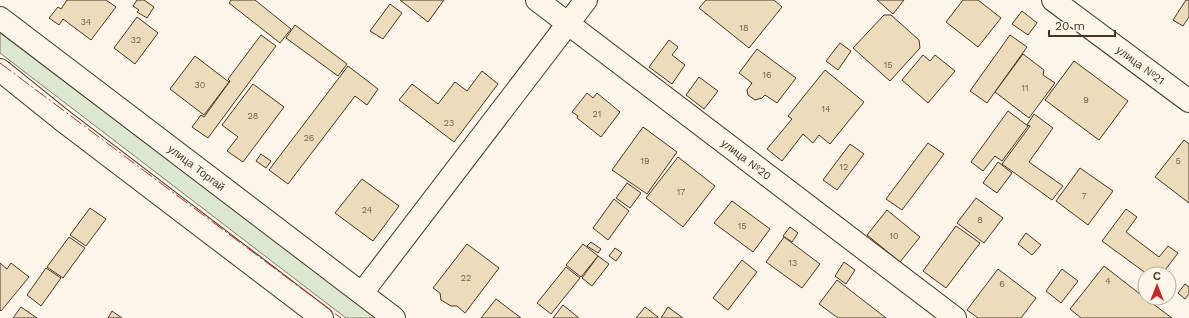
<svg xmlns="http://www.w3.org/2000/svg" width="1189" height="318" font-family="'Work Sans',sans-serif">
	<style>
		.green { fill: #dce7d0; stroke: #887966 }
		.building { fill: #ecdcbc; stroke: #4a3520 }
		.lines { fill: none; stroke-linecap: round; stroke-linejoin: round }
		.minor-casing { stroke: #4a3520; stroke-width: 24 }
		.minor { stroke: #fbf6e9; stroke-width: 22 }
		.power { stroke: #c62828; stroke-width: 1; stroke-dasharray: 14 3 2 3; stroke-linecap: butt }
		.labels { text-anchor: middle; dominant-baseline: central; stroke-width: 3; stroke-linejoin: round; paint-order: stroke }
		.number-label { font-size: 9px; fill: #725f47 }
		.street-label { font-size: 11px; fill: #4a3520; stroke: #fbf6e9 }
	</style>
	<rect width="100%" height="100%" fill="#fbf6e9"/>
	<polygon class="green" points="0,33 377,318 346,318 0,53"/>
	<g class="building">
		<polygon points="67,0 106,0 116,7 91,40 63,19 59,25 49,18 58,7 61,9"/>
		<polygon points="137,0 144,0 154,7 147,18 137,12 139,10 133,6"/>
		<polygon points="231,0 255,0 291,29 280,43 229,3"/>
		<polygon points="400,0 444,0 428,22"/>
		<polygon points="706,0 774,0 782,7 749,48 699,8"/>
		<polygon points="877,0 904,0 893,14"/>
		<polygon points="963,0 978,0 1001,18 978,47 946,22"/>
		<polygon points="1186,0 1189,0 1189,17 1183,26 1173,20"/>
		<polygon points="390,4 402,13 383,39 370,31"/>
		<polygon points="1022,11 1037,23 1028,35 1012,24"/>
		<polygon points="884,15 891,15 919,40 920,48 890,81 853,48"/>
		<polygon points="137,17 158,33 135,64 114,48"/>
		<polygon points="295,25 347,64 338,76 286,38"/>
		<polygon points="261,35 276,46 208,138 192,127 201,115 204,117 230,81 228,79"/>
		<polygon points="1010,35 1027,47 987,103 970,91"/>
		<polygon points="669,40 678,47 672,55 685,65 672,84 649,67"/>
		<polygon points="840,43 851,51 838,70 826,61"/>
		<polygon points="757,49 796,78 777,103 765,95 762,98 755,100 748,95 747,90 752,83 739,73"/>
		<polygon points="1023,54 1044,70 1043,75 1055,83 1029,118 995,92"/>
		<polygon points="923,55 930,61 935,55 955,71 928,103 902,80"/>
		<polygon points="195,56 229,82 204,115 170,89"/>
		<polygon points="1074,61 1128,101 1099,140 1045,100"/>
		<polygon points="348,66 378,89 367,105 355,96 288,184 269,170"/>
		<polygon points="825,70 864,102 830,144 819,135 813,143 803,134 782,161 767,149 792,119 788,116"/>
		<polygon points="482,71 498,84 454,142 399,100 412,84 438,104 455,82 467,91"/>
		<polygon points="699,77 718,91 704,109 686,95"/>
		<polygon points="253,84 284,107 243,162 227,151 238,137 222,125"/>
		<polygon points="587,93 593,98 597,93 620,112 601,137 577,118 578,116 572,112"/>
		<polygon points="1008,111 1028,126 1002,161 995,156 983,171 971,162"/>
		<polygon points="1034,114 1053,128 1029,162 1063,186 1052,200 1002,164 1030,126 1027,125"/>
		<polygon points="643,127 677,152 647,194 612,170"/>
		<polygon points="1184,140 1189,144 1189,203 1155,177"/>
		<polygon points="928,143 944,154 902,210 886,199"/>
		<polygon points="850,144 864,154 837,190 823,180"/>
		<polygon points="261,154 271,161 266,168 256,161"/>
		<polygon points="678,157 715,186 683,227 646,198"/>
		<polygon points="998,162 1012,173 997,193 983,183"/>
		<polygon points="1080,168 1113,191 1088,225 1056,201"/>
		<polygon points="362,179 399,206 373,241 335,213"/>
		<polygon points="627,183 641,193 630,208 616,198"/>
		<polygon points="976,198 1003,218 984,243 957,223"/>
		<polygon points="614,199 629,211 608,240 593,228"/>
		<polygon points="732,201 770,229 753,252 714,223"/>
		<polygon points="90,208 106,219 86,246 70,235"/>
		<polygon points="1126,209 1137,217 1126,232 1159,257 1168,246 1178,253 1162,274 1147,274 1102,241"/>
		<polygon points="887,210 920,237 900,262 867,235"/>
		<polygon points="956,226 980,243 946,288 923,271"/>
		<polygon points="790,227 798,233 792,242 783,236"/>
		<polygon points="1026,233 1041,245 1032,255 1018,244"/>
		<polygon points="69,237 85,248 63,278 47,267"/>
		<polygon points="784,237 820,264 802,288 766,262"/>
		<polygon points="591,242 601,249 598,253 587,246"/>
		<polygon points="467,244 499,268 465,313 457,306 451,306 441,300 440,293 433,288"/>
		<polygon points="583,244 598,256 581,277 566,265"/>
		<polygon points="615,248 622,253 616,261 609,256"/>
		<polygon points="598,256 609,264 592,286 582,278"/>
		<polygon points="742,260 757,272 728,310 713,298"/>
		<polygon points="844,262 855,270 846,284 835,276"/>
		<polygon points="0,263 7,269 11,263 29,277 1,311 0,310"/>
		<polygon points="1104,266 1145,298 1172,318 1081,318 1070,309"/>
		<polygon points="566,267 580,278 551,314 537,303"/>
		<polygon points="46,268 61,278 41,306 27,295"/>
		<polygon points="998,269 1036,298 1021,318 978,318 967,310"/>
		<polygon points="1062,269 1078,281 1061,303 1046,291"/>
		<polygon points="837,280 886,318 838,318 819,304"/>
		<polygon points="1185,284 1189,287 1189,294 1185,299 1178,293"/>
		<polygon points="496,299 521,318 481,318"/>
		<polygon points="563,305 579,318 553,318"/>
		<polygon points="21,307 37,318 13,318"/>
		<polygon points="645,307 658,317 658,318 636,318"/>
		<polygon points="668,307 683,318 661,318"/>
		<polygon points="112,311 122,318 108,318"/>
	</g>
	<g class="lines">
		<defs>
			<g id="minor">
				<path id="s1" d="M537 0 955 318"/>
				<path id="s2" d="M1053 0 1189 101"/>
				<path id="s3" d="M0 18 394 318"/>
				<polyline points="0,70 62,120 322,318"/>
				<polyline points="362,293 586,0"/>
			</g>
		</defs>
		<use href="#minor" class="minor-casing"/>
		<use href="#minor" class="minor"/>
		<polyline class="power" points="0,63 341,318"/>
	</g>
	<g class="labels">
		<g class="number-label">
			<text x="86" y="22">34</text>
			<text x="744" y="28">18</text>
			<text x="136" y="40">32</text>
			<text x="888" y="65">15</text>
			<text x="767" y="75">16</text>
			<text x="200" y="85">30</text>
			<text x="1025" y="88">11</text>
			<text x="1086" y="100">9</text>
			<text x="826" y="109">14</text>
			<text x="597" y="114">21</text>
			<text x="253" y="116">28</text>
			<text x="449" y="123">23</text>
			<text x="309" y="138">26</text>
			<text x="645" y="161">19</text>
			<text x="1178" y="161">5</text>
			<text x="844" y="167">12</text>
			<text x="681" y="192">17</text>
			<text x="1084" y="196">7</text>
			<text x="367" y="210">24</text>
			<text x="980" y="220">8</text>
			<text x="742" y="226">15</text>
			<text x="894" y="236">10</text>
			<text x="793" y="263">13</text>
			<text x="466" y="278">22</text>
			<text x="1108" y="281">4</text>
			<text x="1002" y="284">6</text>
		</g>
		<g class="street-label">
			<text stroke="none"><textPath href="#s2" startOffset="109">улица №21</textPath></text>
			<text stroke="none"><textPath href="#s1" startOffset="263">улица №20</textPath></text>
			<text stroke="none"><textPath href="#s3" startOffset="247">улица Торгай</textPath></text>
		</g>
	</g>
	<g transform="translate(1157 286)"><circle r="19" fill="#fbf6e9" stroke="#b4a999"/>
	<path d="M0-3L7 15L0 10L-7 15Z" fill="#c62828"/>
	<text y="-6" font-size="11" font-weight="bold" text-anchor="middle" fill="#4a3520">С</text>
	</g>
	<path d="M1049 30v6h66v-6" fill="none" stroke="#4a3520" stroke-width="2"/>
	<text x="1055" y="30" font-size="12" fill="#4a3520" stroke="#fbf6e9" stroke-width="3" paint-order="stroke">20 m</text>
</svg>
